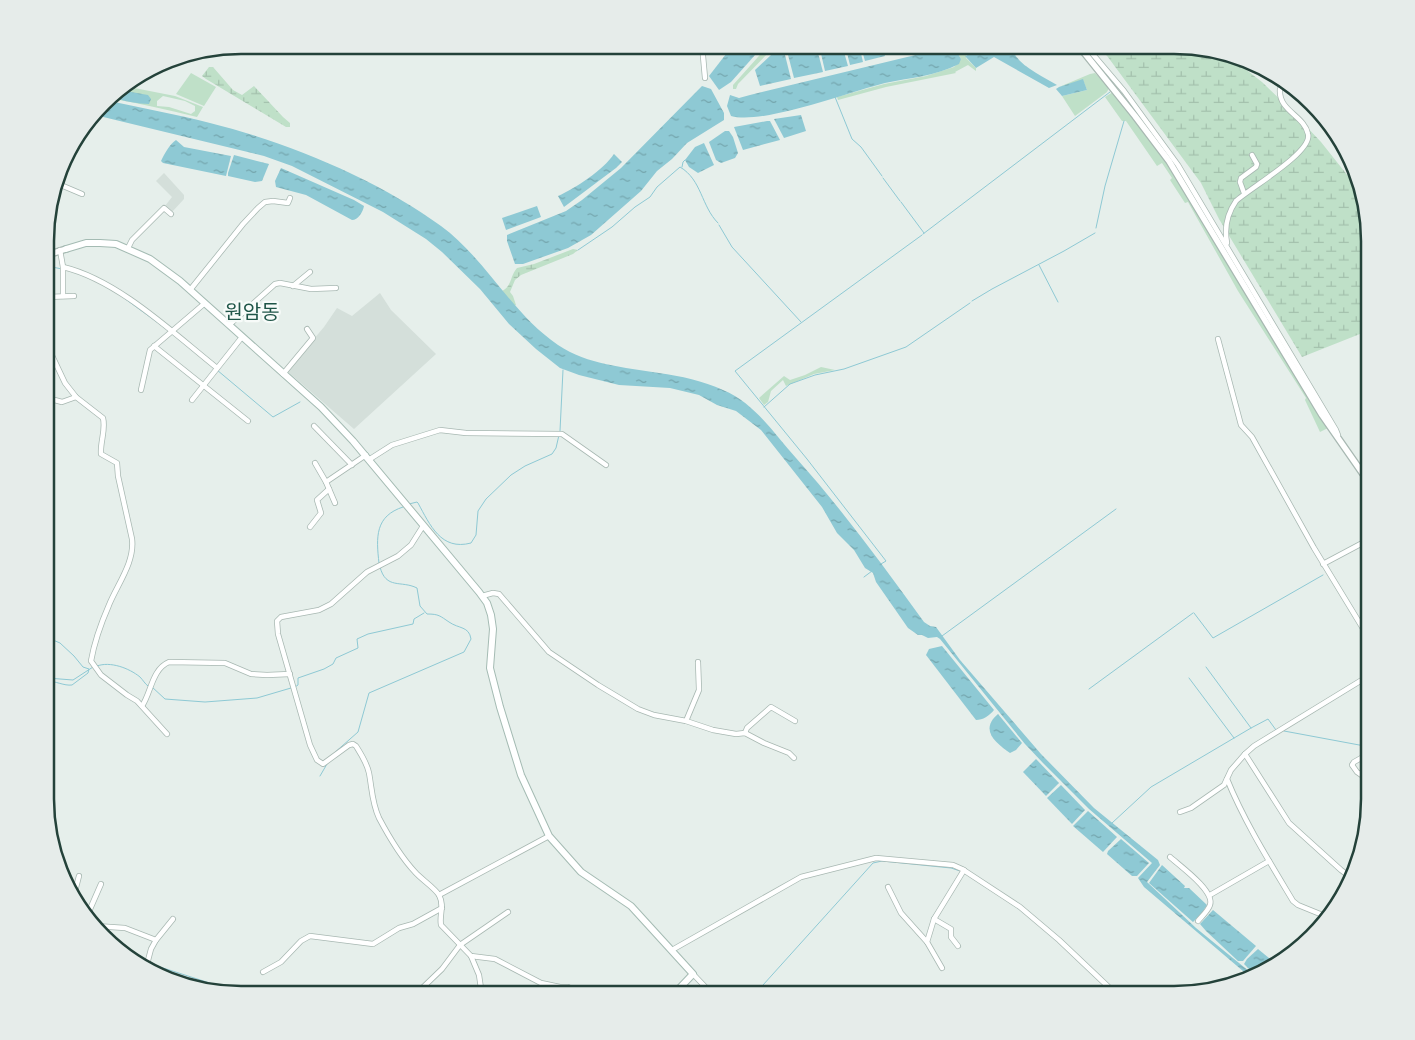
<svg xmlns="http://www.w3.org/2000/svg" width="1415" height="1040" font-family="'Fira Sans','Noto Sans KR',sans-serif">
	<style>
		.built { fill: #d4dfda }
		.green { fill: #bfe0c8; fill-rule: evenodd }
		.wetland { fill: url(#wetland-marsh) }
		.water { fill: url(#water-ripples) }
		.lines { fill: none; stroke-linecap: round; stroke-linejoin: round }
		.stream { stroke: #8ec9d4; stroke-width: 1 }
		.minor-casing { stroke: #a8b8b2; stroke-width: 6 }
		.tertiary-casing { stroke: #a8b8b2; stroke-width: 8 }
		.secondary-casing { stroke: #a4bbb3; stroke-width: 8 }
		.minor { stroke: #fff; stroke-width: 4.5 }
		.tertiary { stroke: #fff; stroke-width: 5.5 }
		.secondary { stroke: #fff; stroke-width: 6 }
		.labels { text-anchor: middle; dominant-baseline: central; stroke-width: 4.5; stroke-linejoin: round; paint-order: stroke }
		.quarter-label { font-size: 20px; fill: #1f5548; stroke: #f7fbf9 }
		.rim { fill: none; stroke: #24423a; stroke-width: 2.5 }
	</style>
	<defs>
		<pattern id="wetland-marsh" width="20" height="14" patternUnits="userSpaceOnUse" patternTransform="scale(1.25)"><rect width="20" height="14" fill="#bfe0c8"/><path d="M1 5h8M5 5V1M11 12h8M15 12V8" fill="none" stroke="#a4c1ad"/></pattern>
		<pattern id="water-ripples" width="26" height="14" patternUnits="userSpaceOnUse" patternTransform="scale(1.25)"><rect width="26" height="14" fill="#8ec9d4"/><path d="M2 4q2-2 4 0t4 0M15 11q2-2 4 0t4 0" fill="none" stroke="#74a5ad"/></pattern>
	</defs>
	<rect width="100%" height="100%" fill="#e6efeb"/>
	<g class="built">
		<polygon points="164,173 184,195 184,199 172,212 165,206 172,197 156,181"/>
		<polygon points="380,293 391,310 436,354 354,429 287,371 324,327 337,308 352,316"/>
	</g>
	<g class="green">
		<polygon points="774,45 793,45 769,52 738,84 736,89 733,89 733,85 766,48"/>
		<path d="M953 45H958L961 50C971 52 982 45 993 45L966 55V58L976 68V71L968 65 955 72 956 73 886 87 838 100 837 97 884 84 926 76 954 67 961 59Z"/>
		<polygon points="191,73 216,87 204,106 176,94"/>
		<polygon points="1095,73 1109,88 1107,92 1075,116 1062,96 1087,90 1083,80 1059,87 1090,74"/>
		<path d="M124 86 175 96 203 107 197 117C168 110 138 103 108 98L111 94ZM163 96 185 101 195 106V111L191 114 169 107 157 106V101Z"/>
		<polygon points="1113,92 1152,141 1189,199 1328,428 1320,432 1305,400 1306,398 1238,291 1188,202 1185,203 1170,180 1172,178 1162,163 1157,166 1126,121 1122,121 1105,97"/>
		<polygon points="821,367 835,370 814,374 786,386 783,380 771,391 768,402 764,405 759,398 784,376 790,380 805,375"/>
	</g>
	<g class="wetland">
		<polygon points="1099,45 1187,45 1227,55 1262,82 1289,108 1321,142 1352,181 1361,195 1370,228 1370,330 1302,357 1219,219 1201,183"/>
		<polygon points="209,67 213,67 233,90 242,95 254,86 283,117 290,123 290,127 286,127 206,79 202,76"/>
		<path d="M573 249 578 250 573 254 521 275 515 280 510 292 513 296 516 305 514 306 502 291C512 286 510 276 517 268L534 264Z"/>
	</g>
	<g class="water">
		<polygon points="733,45 764,45 731,82 719,90 709,76"/>
		<polygon points="808,45 816,45 823,72 794,78 787,51"/>
		<polygon points="819,45 842,45 848,66 825,71"/>
		<polygon points="845,45 859,45 863,62 850,65"/>
		<polygon points="866,45 882,45 885,56 865,61 861,47"/>
		<path d="M940 45H953L961 59 959 64C936 76 909 78 885 83 849 92 763 125 731 116L727 106 730 95 739 98 750 95 932 51Z"/>
		<path d="M993 45H1012C1012 63 1042 76 1057 85L1049 88 994 57 976 68 965 56Z"/>
		<polygon points="784,51 791,79 760,86 755,70 771,55"/>
		<polygon points="1083,79 1087,90 1062,96 1056,89 1059,87"/>
		<polygon points="702,86 711,89 724,113 724,120 687,143 672,159 657,171 641,191 591,235 568,248 523,264 515,264 507,241 507,235 566,211 582,200 621,168"/>
		<path d="M120 90 148 95 151 99 149 104C139 104 121 101 113 97L116 91Z"/>
		<path d="M106 100C141 108 176 114 210 123 287 142 377 179 441 226 486 259 511 313 558 345 588 365 624 367 659 373 681 376 703 381 723 390 756 404 773 433 796 458 842 509 884 567 924 622L930 626 936 627 960 660 1041 754 1094 808 1158 860 1160 865 1147 882 1196 928 1255 976 1250 977 1144 887 1138 878 1152 863 1089 809 1043 763 1025 744 940 639 937 637 928 638 922 635H918L908 628 876 582 873 573 865 568 854 550 837 533 822 507 761 430 736 411 717 405 699 395 670 388 619 385 579 375 560 368 536 349 509 324 480 289 442 252 426 239 383 212 292 166 264 156 95 115Z"/>
		<polygon points="801,115 806,131 784,138 774,119"/>
		<polygon points="767,121 770,121 780,140 743,150 734,127"/>
		<polygon points="725,131 729,131 733,137 738,153 735,158 721,163 716,160 709,142"/>
		<path d="M176 140 184 147 231 156 226 176 163 163 161 161C165 153 169 145 176 140Z"/>
		<polygon points="704,143 714,165 698,173 689,167 685,160 695,147"/>
		<path d="M614 154 622 162 616 168 564 207 558 196C576 188 603 170 614 154Z"/>
		<polygon points="234,155 269,164 262,181 255,182 228,176 228,173"/>
		<path d="M281 168 354 200 364 206C363 212 358 220 352 220L306 195 276 187 275 181Z"/>
		<polygon points="537,206 541,217 506,230 502,218"/>
		<path d="M942 646 994 710C989 716 983 720 976 720L926 655 929 649Z"/>
		<path d="M998 714 1022 743 1016 750 1010 753C996 743 979 730 998 714Z"/>
		<polygon points="1036,759 1059,783 1046,796 1023,772"/>
		<polygon points="1061,785 1085,810 1072,824 1047,798"/>
		<polygon points="1088,811 1117,837 1103,852 1073,826"/>
		<polygon points="1121,839 1149,863 1137,876 1132,876 1107,854 1108,851"/>
		<polygon points="1162,865 1185,886 1184,888 1189,888 1207,905 1202,913 1193,922 1149,883"/>
		<polygon points="1213,910 1256,946 1243,961 1238,961 1206,931 1200,924"/>
		<polygon points="1258,949 1275,963 1261,975 1256,976 1244,964 1247,959"/>
	</g>
	<g class="lines">
		<g class="stream">
			<polyline points="835,97 852,139 861,147 882,176"/>
			<polyline points="682,167 683,162 685,160"/>
			<polyline points="883,178 900,201"/>
			<polyline points="901,202 924,233"/>
			<polyline points="719,225 732,247 801,322"/>
			<polyline points="1096,228 1105,186 1124,121"/>
			<polyline points="923,234 1110,92"/>
			<path d="M578 250 612 227 635 207 650 197 657 187 680 167C702 180 701 206 718 223"/>
			<polyline points="1039,265 1058,302"/>
			<polyline points="47,266 67,270"/>
			<polyline points="124,298 165,328"/>
			<polyline points="972,301 992,289 1064,251 1095,233"/>
			<polyline points="217,370 273,417 300,402"/>
			<polyline points="764,407 790,384 815,375 844,369 906,347 970,303"/>
			<polyline points="560,431 563,370"/>
			<path d="M409 504 417 502 418 503C430 525 441 551 471 543L476 535 478 511 486 499 511 475 525 466 552 454 556 448 559 435"/>
			<path d="M379 563C376 537 375 516 403 507"/>
			<polyline points="881,564 886,561 807,459 735,371 922,235"/>
			<polyline points="864,577 872,571"/>
			<polyline points="1194,613 1213,638 1323,575"/>
			<polyline points="942,636 1116,509"/>
			<path d="M47 643 53 640 60 643 74 656 83 667 89 669 88 673 72 685C64 686 56 681 47 681"/>
			<path d="M97 666C110 661 129 668 140 677 143 680 145 684 148 686"/>
			<polyline points="1206,667 1251,728"/>
			<polyline points="47,678 73,680 93,667"/>
			<polyline points="1189,678 1234,738"/>
			<polyline points="152,687 165,699 205,702 257,698 291,688"/>
			<polyline points="295,687 298,685 298,678 324,669 333,664 336,658 358,648 357,639 368,634 413,624 414,619 424,613"/>
			<polyline points="1089,689 1193,613"/>
			<polyline points="1284,731 1370,747"/>
			<path d="M333 754 358 732 369 693 464 652 471 639C469 626 459 629 449 622 440 616 439 614 427 614L420 606 417 588C401 580 386 590 380 567"/>
			<polyline points="320,776 327,764"/>
			<polyline points="1112,823 1151,787 1251,728 1268,719 1276,730"/>
			<polyline points="132,961 160,967 247,995"/>
			<polyline points="289,995 294,989 298,988 373,995"/>
			<polyline points="754,995 873,863 882,861 951,868 960,871"/>
		</g>
		<defs>
			<g id="minor">
				<polyline points="702,45 705,78"/>
				<polyline points="931,45 931,48"/>
				<polyline points="1085,45 1124,91 1178,165 1336,430 1338,435"/>
				<polyline points="56,183 82,194"/>
				<polyline points="1244,193 1240,182 1241,178 1256,167 1257,164 1252,155"/>
				<polyline points="47,242 51,253"/>
				<path d="M1227 243C1224 227 1227 214 1236 201 1250 188 1313 152 1308 134 1304 115 1278 111 1280 89L1286 81"/>
				<polyline points="128,248 132,240 164,208 171,214"/>
				<polyline points="60,250 63,267 63,296"/>
				<path d="M63 267C118 280 173 333 217 368"/>
				<polyline points="293,286 310,272"/>
				<polyline points="190,290 243,224 258,208 265,202 273,201 288,203 290,198"/>
				<polyline points="47,297 74,296"/>
				<polyline points="229,325 275,284 280,283 311,289 336,288"/>
				<polyline points="1218,339 1241,425 1252,437 1314,548 1370,640"/>
				<path d="M47 345 65 383 76 397 103 418C106 430 100 442 101 454L117 463 118 476 132 539C135 562 117 585 109 605 102 621 94 644 91 661L101 675 127 695 137 701 167 734"/>
				<polyline points="154,346 248,421"/>
				<polyline points="283,374 313,338 307,329"/>
				<polyline points="141,390 150,350 205,303"/>
				<polyline points="47,398 62,402 76,397"/>
				<polyline points="192,400 242,337"/>
				<polyline points="314,426 352,465"/>
				<polyline points="370,459 392,445 440,430 466,433 562,434 606,465"/>
				<polyline points="315,463 326,482 335,503"/>
				<polyline points="326,482 366,455"/>
				<path d="M423 526 411 545 398 556 367 572 331 604 319 610 281 617 277 621 278 634 310 745 317 760 323 764 349 745 353 744 356 746C361 754 367 763 369 773 372 789 372 803 379 818 388 835 401 857 415 872 421 879 435 888 439 895 445 906 439 915 441 925L471 956 495 959 541 983 560 987H568"/>
				<polyline points="310,527 321,513 317,500 329,489"/>
				<polyline points="1323,564 1370,539"/>
				<polyline points="482,596 493,593 499,594 549,652 598,685 638,709 654,715 686,721 713,730 736,734 745,733 764,743 789,753 794,758"/>
				<path d="M142 706C151 693 152 669 169 662L225 663 251 674 267 675 290 674"/>
				<polyline points="686,721 699,690 698,662"/>
				<polyline points="745,733 747,728 771,707 795,721"/>
				<polyline points="1370,753 1354,762 1352,765 1357,772 1370,781"/>
				<polyline points="1245,754 1289,823 1341,870 1353,879"/>
				<path d="M1227 779C1244 821 1269 861 1293 901L1298 905 1330 918"/>
				<polyline points="1180,812 1191,808 1224,785 1231,770 1245,754 1254,746 1370,675"/>
				<path d="M1170 857C1180 866 1215 891 1210 905 1208 911 1202 916 1198 921"/>
				<polyline points="888,887 901,913 927,942"/>
				<polyline points="439,895 549,836"/>
				<polyline points="1210,895 1269,861"/>
				<polyline points="73,899 79,876"/>
				<polyline points="87,916 101,884"/>
				<polyline points="934,919 951,929 951,937 958,946"/>
				<polyline points="96,926 125,928 156,940"/>
				<polyline points="672,950 801,877 876,858 953,865 962,869 1020,907 1059,940 1117,995"/>
				<polyline points="471,956 479,975 482,995"/>
				<polyline points="146,968 151,949 156,940 173,919"/>
				<polyline points="942,968 927,942 934,919 964,870"/>
				<polyline points="263,972 281,962 301,941 310,936 373,944 399,928 413,924 442,908"/>
				<polyline points="693,974 713,995"/>
				<polyline points="415,995 442,969 460,945 508,912"/>
			</g>
			<g id="tertiary">
				<polyline points="1078,45 1135,116 1169,161 1322,415 1370,484"/>
				<polyline points="47,255 66,249"/>
			</g>
			<polyline id="secondary" points="66,249 86,243 100,243 116,244 150,259 180,281 321,407 353,441 479,592 487,603 491,615 493,629 490,668 500,707 521,775 549,836 581,872 631,906 693,974 673,995"/>
		</defs>
		<use href="#minor" class="minor-casing"/>
		<use href="#tertiary" class="tertiary-casing"/>
		<use href="#secondary" class="secondary-casing"/>
		<use href="#minor" class="minor"/>
		<use href="#tertiary" class="tertiary"/>
		<use href="#secondary" class="secondary"/>
	</g>
	<g class="labels">
		<g class="quarter-label">
			<text x="252" y="312">원암동</text>
		</g>
	</g>
	<path d="M0 0H1415V1040H0ZM241 54H1174A187 187 0 0 1 1361 241V799A187 187 0 0 1 1174 986H241A187 187 0 0 1 54 799V241A187 187 0 0 1 241 54Z" fill="#e6ecea" fill-rule="evenodd"/>
	<path class="rim" d="M241 54H1174A187 187 0 0 1 1361 241V799A187 187 0 0 1 1174 986H241A187 187 0 0 1 54 799V241A187 187 0 0 1 241 54Z"/>
</svg>
